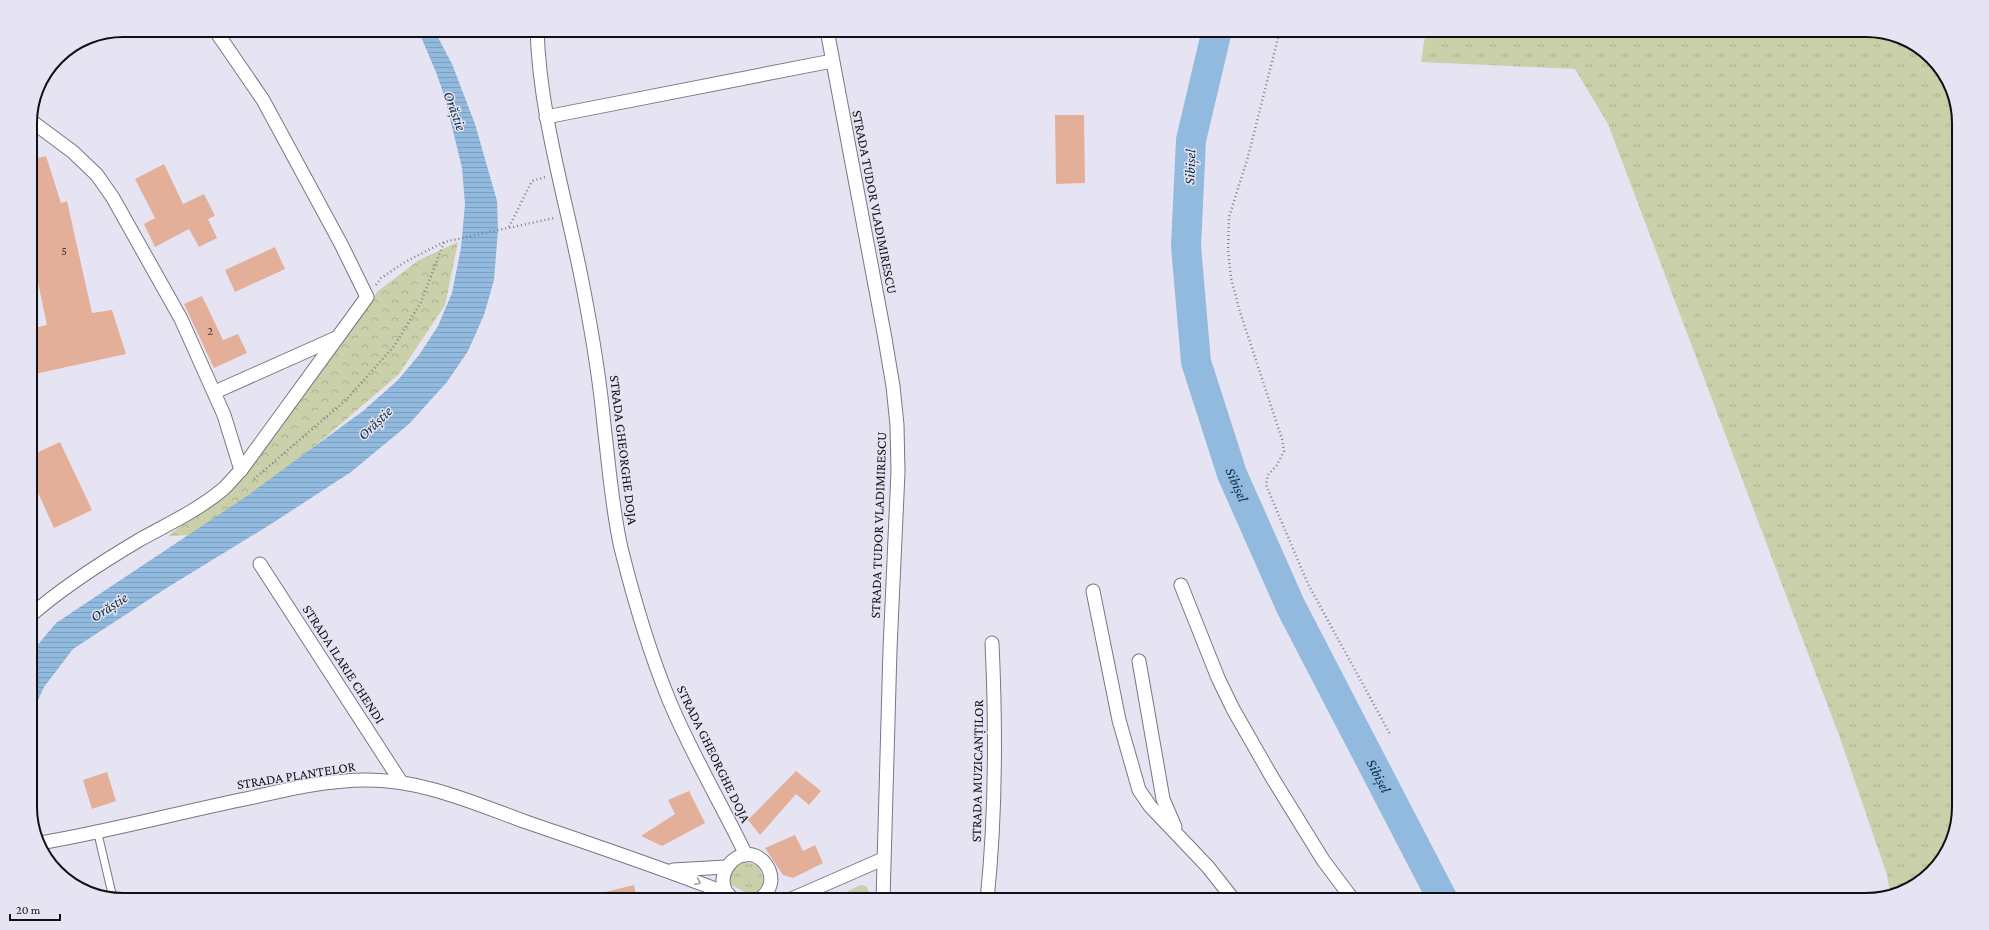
<svg xmlns="http://www.w3.org/2000/svg" width="1989" height="930" font-family="'Crimson Pro',serif">
	<style>
		.grass { fill: url(#grass-tufts) }
		.park { fill: url(#park-crowns) }
		.water { fill: url(#water-rules) }
		.lines { fill: none; stroke-linecap: round; stroke-linejoin: round }
		.river { stroke: #91bade; stroke-width: 30 }
		.building { fill: #e3af99 }
		.lane-casing { stroke: #797783; stroke-width: 9 }
		.street-casing { stroke: #797783; stroke-width: 15 }
		.path { stroke: #82818b; stroke-width: 2.5; stroke-dasharray: 1 3; stroke-linecap: butt }
		.lane { stroke: #fff; stroke-width: 7 }
		.street { stroke: #fff; stroke-width: 13 }
		.oneway { stroke: #a09fa1 }
		.labels { text-anchor: middle; dominant-baseline: central; stroke-width: 3; stroke-linejoin: round; paint-order: stroke }
		.number-label { font-size: 12px; fill: #463836 }
		.street-label { font-size: 14px; fill: #111015; stroke: #e6e4f2 }
		.water-label { font-size: 15px; font-style: italic; fill: #0d2d46; stroke: #e6e4f2 }
		.rim { fill: none; stroke: #111015; stroke-width: 2 }
	</style>
	<defs>
		<pattern id="grass-tufts" width="24" height="20" patternUnits="userSpaceOnUse"><rect width="24" height="20" fill="#cad0aa"/><path d="M3 7l-1-3M5 7V3M7 7l1-3M15 17l-1-3M17 17v-4M19 17l1-3" fill="none" stroke="#acb291"/></pattern>
		<pattern id="park-crowns" width="20" height="18" patternUnits="userSpaceOnUse"><rect width="20" height="18" fill="#cad0aa"/><path d="M2 6a3 3 0 1 1 6 0M12 15a3 3 0 1 1 6 0" fill="none" stroke="#acb291"/></pattern>
		<pattern id="water-rules" width="6" height="5" patternUnits="userSpaceOnUse"><rect width="6" height="5" fill="#91bade"/><path d="M0 2.5h6" fill="none" stroke="#7c9fbe"/></pattern>
	</defs>
	<rect width="100%" height="100%" fill="#e6e4f2"/>
	<g class="grass">
		<polygon points="1426,30 1866,30 1902,37 1943,71 1959,117 1959,807 1952,843 1918,884 1890,893 1887,875 1840,738 1608,124 1575,69 1421,62"/>
		<path d="M743 862 757 865C766 880 766 885 753 896L729 884V874L739 863Z"/>
		<polygon points="860,885 866,886 869,892 868,900 831,900"/>
	</g>
	<polygon class="park" points="458,242 445,305 399,374 257,496 191,535 168,536 217,498 257,459 378,291 419,260"/>
	<polygon class="water" points="418,30 434,30 452,64 475,124 497,201 498,230 494,280 484,315 468,351 447,382 409,424 351,472 268,526 165,589 73,649 44,687 30,718 30,654 56,623 247,496 363,411 398,380 419,355 438,326 452,293 461,248 465,204 462,168 445,98 436,72"/>
	<g class="lines">
		<path class="river" id="s1" d="M1217 30 1191 140 1186 246 1196 362 1232 474 1291 607 1443 900"/>
	</g>
	<g class="building">
		<polygon points="1055,115 1084,115 1085,183 1056,184"/>
		<polygon points="46,156 61,203 67,201 92,313 112,310 126,354 30,375 30,329 47,325 30,245 30,160"/>
		<polygon points="164,164 183,204 204,194 215,216 208,219 217,238 199,247 189,229 155,247 144,224 155,218 135,179"/>
		<polygon points="275,247 285,269 235,292 225,270"/>
		<polygon points="202,296 223,340 238,334 247,353 214,368 184,304"/>
		<polygon points="60,442 92,510 54,528 30,475 30,456"/>
		<polygon points="796,771 821,791 809,805 796,794 760,835 748,820"/>
		<polygon points="107,772 116,801 92,809 83,780"/>
		<polygon points="689,791 705,823 662,846 641,836 675,814 668,800"/>
		<polygon points="795,835 803,851 815,845 823,863 793,878 783,875 765,848"/>
		<polygon points="634,885 637,900 594,900 593,895"/>
	</g>
	<g class="lines">
		<defs>
			<polyline id="lane" points="98,834 113,898"/>
			<g id="street">
				<path d="M537 30C540 121 569 208 585 297 593 339 600 382 604 425 609 466 612 508 621 548 634 600 649 651 669 700 691 753 721 803 746 855"/>
				<polyline points="827,30 884,333 893,386 897,425 898,472 890,649 883,900"/>
				<polyline points="546,117 832,61"/>
				<polyline points="30,120 73,152 97,175 113,198 181,319 224,415 241,470"/>
				<polyline points="215,392 336,338"/>
				<polyline points="260,564 401,782"/>
				<polyline points="1181,585 1218,678 1233,709 1273,779 1323,860 1353,900"/>
				<polyline points="1093,591 1119,720 1139,790 1150,806 1208,867 1234,900"/>
				<path d="M30 616C64 586 102 562 141 539 168 524 198 510 222 490 229 484 235 476 241 470L367 297 341 244 263 100 215 30"/>
				<polyline points="1139,661 1163,799 1175,827"/>
				<path d="M40 843C111 831 180 812 250 798 288 789 328 780 367 780 425 780 476 804 529 823 596 846 662 868 728 894"/>
				<polyline points="673,870 726,867"/>
				<path d="M735 900C705 883 738 838 763 861 768 866 771 873 771 880 770 889 765 896 758 900"/>
				<polyline points="789,900 883,859"/>
				<path d="M987 900C996 815 996 729 992 643"/>
			</g>
		</defs>
		<use href="#lane" class="lane-casing"/>
		<use href="#street" class="street-casing"/>
		<g class="path">
			<polyline points="1280,30 1248,157 1229,217 1228,250 1231,278 1240,312 1282,439 1284,451 1277,465 1268,475 1266,485 1308,584 1390,734"/>
			<polyline points="509,227 532,181 545,177"/>
			<polyline points="376,285 381,278 405,262 444,242 554,218"/>
			<polyline points="254,479 346,400 395,345 421,302 444,242"/>
		</g>
		<use href="#lane" class="lane"/>
		<use href="#street" class="street"/>
	</g>
	<defs><path id="oneway-chevron" d="M-2-3.5L2.5 0L-2 3.5" fill="none" stroke-width="1.6" stroke-linecap="round" stroke-linejoin="round"/></defs>
	<use class="oneway" href="#oneway-chevron" transform="translate(698 882) rotate(22)"/>
	<g class="labels">
		<g class="number-label">
			<text x="64" y="251">5</text>
			<text x="210" y="331">2</text>
		</g>
		<g class="street-label">
			<text transform="translate(875 202) rotate(79)">STRADA TUDOR VLADIMIRESCU</text>
			<text transform="translate(624 450) rotate(83)">STRADA GHEORGHE DOJA</text>
			<text transform="translate(878 525) rotate(-88)">STRADA TUDOR VLADIMIRESCU</text>
			<text transform="translate(344 664) rotate(57)">STRADA ILARIE CHENDI</text>
			<text transform="translate(714 754) rotate(64)">STRADA GHEORGHE DOJA</text>
			<text transform="translate(977 771) rotate(-89)">STRADA MUZICANȚILOR</text>
			<text transform="translate(296 775) rotate(-9)">STRADA PLANTELOR</text>
		</g>
		<g class="water-label">
			<text transform="translate(455 111) rotate(70)">Orăștie</text>
			<text transform="translate(1190 167) rotate(-88)">Sibișel</text>
			<text transform="translate(375 423) rotate(-44)">Orăștie</text>
			<text stroke="none"><textPath href="#s1" startOffset="465">Sibișel</textPath></text>
			<text transform="translate(109 607) rotate(-33)">Orăștie</text>
			<text stroke="none"><textPath href="#s1" startOffset="789">Sibișel</textPath></text>
		</g>
	</g>
	<path d="M0 0H1989V930H0ZM123 37H1866A86 86 0 0 1 1952 123V807A86 86 0 0 1 1866 893H123A86 86 0 0 1 37 807V123A86 86 0 0 1 123 37Z" fill="#e6e4f2" fill-rule="evenodd"/>
	<path class="rim" d="M123 37H1866A86 86 0 0 1 1952 123V807A86 86 0 0 1 1866 893H123A86 86 0 0 1 37 807V123A86 86 0 0 1 123 37Z"/>
	<path d="M10 914v6h50v-6" fill="none" stroke="#111015" stroke-width="2"/>
	<text x="16" y="914" font-size="12" fill="#111015" stroke="#e6e4f2" stroke-width="3" paint-order="stroke">20 m</text>
</svg>
